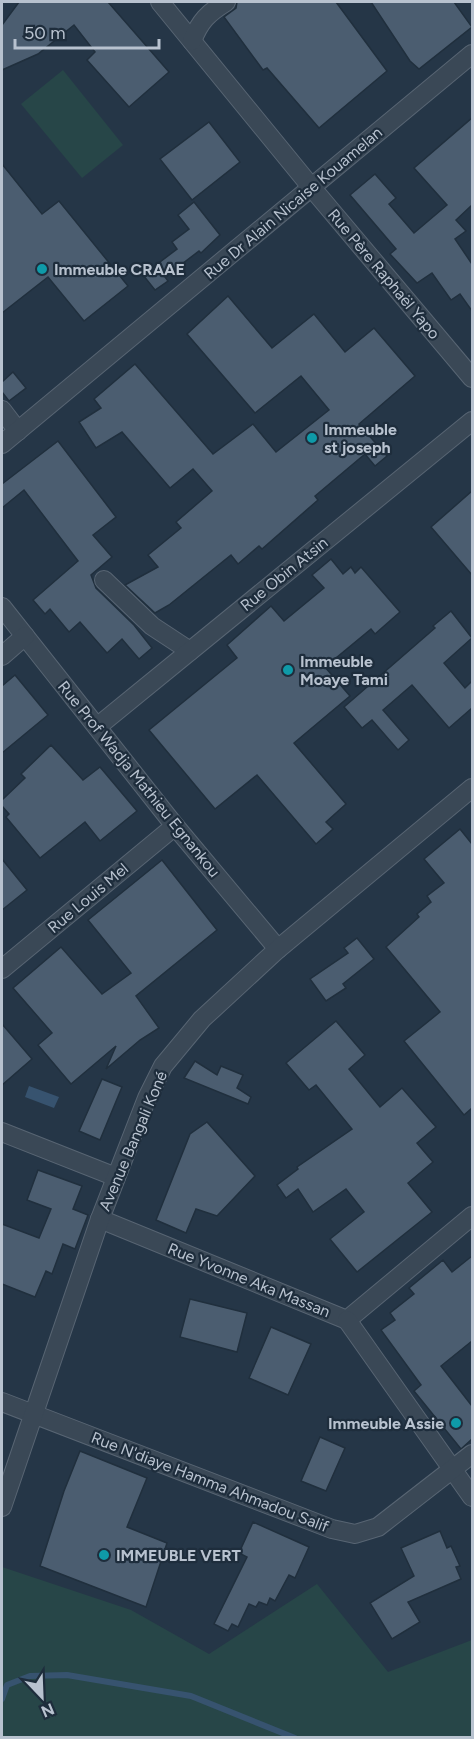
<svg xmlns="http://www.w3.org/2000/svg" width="474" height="1739" font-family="Figtree,sans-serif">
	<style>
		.green { fill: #274648 }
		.water { fill: #37536f }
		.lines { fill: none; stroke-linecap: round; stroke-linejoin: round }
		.stream { stroke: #37536f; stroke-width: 6 }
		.building { fill: #4b5d70; stroke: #202f3d; stroke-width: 1.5 }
		.minor-casing { stroke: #586573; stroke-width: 20 }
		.minor { stroke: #3a4856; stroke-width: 18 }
		.culture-dot { fill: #0f9aa8; stroke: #1e2d3c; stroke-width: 2 }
		.labels { text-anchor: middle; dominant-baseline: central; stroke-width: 4.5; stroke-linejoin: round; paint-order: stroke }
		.street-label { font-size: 16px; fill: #b8c2cf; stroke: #1e2d3c }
		.poi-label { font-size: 16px; font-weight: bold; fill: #b8c2cf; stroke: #1e2d3c; text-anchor: start }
	</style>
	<rect width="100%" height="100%" fill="#253647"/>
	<g class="green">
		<polygon points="63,70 123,145 82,178 21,104"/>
		<polygon points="2,1567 131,1610 209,1654 317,1584 388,1672 472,1640 472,1737 2,1737"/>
	</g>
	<polygon class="water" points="29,1086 59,1097 54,1108 25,1097"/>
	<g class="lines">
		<polyline class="stream" points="2,1699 7,1685 30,1676 67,1675 191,1696 295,1738"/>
	</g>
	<g class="building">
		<polygon points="19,2 108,2 169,72 129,107 87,60 95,52 74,25 38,54 2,70 2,25"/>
		<polygon points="237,2 336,2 387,71 319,128 267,68 263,70 224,17 236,8"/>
		<polygon points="371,2 454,2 472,27 419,69 410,61"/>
		<polygon points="472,118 472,205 456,220 466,231 455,239 472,264 472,311 460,294 451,300 432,273 417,283 390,254 396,249 350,195 375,174 396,198 389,204 414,233 447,205 414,168"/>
		<polygon points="209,122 240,162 192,200 160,159"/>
		<polygon points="2,164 42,214 59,201 128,286 84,321 48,277 2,313"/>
		<polygon points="194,202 220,235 201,253 199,251 165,277 168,281 155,290 143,275 177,249 172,242 189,229 178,215"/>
		<polygon points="228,296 272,348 314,314 345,352 374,328 415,376 359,424 387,456 375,466 365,454 315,496 318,500 262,549 259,546 238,564 231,555 169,605 155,613 125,585 158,567 148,555 181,528 176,522 212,491 193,469 170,488 122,432 96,448 79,422 101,408 94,399 135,364 213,454 253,424 276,452 329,410 301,376 255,413 187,334"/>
		<polygon points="13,372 26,388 9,401 2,392 2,382"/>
		<polygon points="58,441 116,517 93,535 112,557 91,575 96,588 134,625 152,648 139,659 122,639 107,653 80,622 69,632 50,609 45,614 33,600 78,561 24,490 2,508 2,484"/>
		<polygon points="472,491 472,575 431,527"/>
		<polygon points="331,559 343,574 351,567 355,573 361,567 400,612 375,634 371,629 325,667 350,696 294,743 346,804 326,822 333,829 316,844 257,775 215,809 149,730 237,658 227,645 271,606 284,621 324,588 312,575"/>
		<polygon points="451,611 472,638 444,663 465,688 472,681 472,708 449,728 412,685 383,710 409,740 398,750 372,720 362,728 344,707 435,628 433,626"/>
		<polygon points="15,675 48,715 2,753 2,686"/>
		<polygon points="51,745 83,780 100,767 137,811 100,841 85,822 40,858 6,817 9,814 2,806 2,800 25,778 21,774"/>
		<polygon points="460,829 472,844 472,1108 464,1115 404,1041 440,1012 386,947 419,917 417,914 431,902 427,896 444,883 424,859"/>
		<polygon points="2,859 27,890 2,910"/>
		<polygon points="162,860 217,930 136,996 159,1028 140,1040 106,1069 116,1046 71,1084 38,1045 52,1033 13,988 61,947 102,994 131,973 88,920"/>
		<polygon points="357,938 374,959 343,984 346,988 326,1001 310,979 348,953 344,948"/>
		<polygon points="336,1021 365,1055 349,1069 380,1107 402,1088 436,1127 417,1143 433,1162 408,1183 432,1212 357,1272 330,1239 364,1212 346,1189 313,1212 298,1189 286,1198 277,1185 298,1169 297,1167 352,1129 316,1085 309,1090 286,1063"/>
		<polygon points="2,1024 32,1059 2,1085"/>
		<polygon points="195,1061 217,1075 221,1066 243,1075 237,1088 251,1097 248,1104 184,1078"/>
		<polygon points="102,1079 122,1087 100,1140 79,1131"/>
		<polygon points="207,1122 255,1176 217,1216 196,1209 186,1233 156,1220 190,1134"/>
		<polygon points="38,1170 82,1186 73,1209 88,1215 75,1249 63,1244 52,1274 46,1271 35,1297 2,1284 2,1224 39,1238 51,1209 27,1200"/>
		<polygon points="472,1256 472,1341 441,1366 472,1406 472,1439 461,1449 414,1391 421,1385 381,1330 395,1320 390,1313 414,1294 409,1288 443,1260 452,1272"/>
		<polygon points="190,1299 247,1313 237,1352 180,1337"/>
		<polygon points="271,1327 311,1344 288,1395 249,1378"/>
		<polygon points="320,1437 345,1448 326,1491 301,1481"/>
		<polygon points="80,1451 147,1478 127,1527 167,1543 146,1607 40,1566 64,1491"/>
		<polygon points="253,1522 309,1547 295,1578 289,1575 275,1601 270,1598 267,1605 259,1602 256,1607 249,1604 238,1627 232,1624 228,1631 214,1624 247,1557 239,1553"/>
		<polygon points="440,1531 447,1548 451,1546 460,1566 456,1567 461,1579 408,1602 420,1622 392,1639 370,1603 414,1576 401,1548"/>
	</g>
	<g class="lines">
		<defs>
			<g id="minor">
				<polyline points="160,2 312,188 472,378"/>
				<path d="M192 41C200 21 208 13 226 2"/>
				<polyline points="2,410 18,431"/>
				<polyline points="2,444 472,54"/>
				<polyline points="104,580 152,626 190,651"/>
				<polyline points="2,607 175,826 278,949"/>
				<polyline points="2,656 25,636"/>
				<polyline points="97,727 472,421"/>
				<polyline points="2,969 175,826"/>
				<polyline points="2,1132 116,1177"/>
				<polyline points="100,1219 347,1320 472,1216"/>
				<polyline points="347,1320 472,1497"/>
				<polyline points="2,1402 332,1529 355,1534 378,1527 472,1454"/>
				<polyline points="2,1507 100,1219 147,1098 163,1066 202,1019 278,949 472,788"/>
			</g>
		</defs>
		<use href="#minor" class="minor-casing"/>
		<use href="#minor" class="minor"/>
	</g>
	<g class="culture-dot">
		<circle cx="42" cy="269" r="6"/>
		<circle cx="312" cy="438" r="6"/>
		<circle cx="288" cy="670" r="6"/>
		<circle cx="456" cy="1423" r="6"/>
		<circle cx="104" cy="1555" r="6"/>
	</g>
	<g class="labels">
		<g class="street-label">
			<text transform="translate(293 203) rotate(-40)">Rue Dr Alain Nicaise Kouamelan</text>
			<text transform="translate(384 274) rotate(50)">Rue Père Raphaël Yapo</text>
			<text transform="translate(284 574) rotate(-39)">Rue Obin Atsin</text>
			<text transform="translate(139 779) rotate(51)">Rue Prof Wadja Mathieu Egnankou</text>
			<text transform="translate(88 898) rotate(-40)">Rue Louis Mel</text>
			<text transform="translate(133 1141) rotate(-67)">Avenue Bangali Koné</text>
			<text transform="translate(249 1280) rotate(22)">Rue Yvonne Aka Massan</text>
			<text transform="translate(210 1482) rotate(21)">Rue N'diaye Hamma Ahmadou Salif</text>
		</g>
		<g class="poi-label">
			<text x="54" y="269">Immeuble CRAAE</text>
			<text x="324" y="429">Immeuble<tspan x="324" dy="18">st joseph</tspan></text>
			<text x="300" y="661">Immeuble<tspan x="300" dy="18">Moaye Tami</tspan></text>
			<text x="444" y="1423" text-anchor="end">Immeuble Assie</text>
			<text x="116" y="1555">IMMEUBLE VERT</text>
		</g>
	</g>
	<rect width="474" height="1739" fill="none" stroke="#b8c2cf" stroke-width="6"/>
	<g transform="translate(42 1697) rotate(157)" stroke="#1e2d3c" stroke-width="4.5" paint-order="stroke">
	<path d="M0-4.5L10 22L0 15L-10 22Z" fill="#b8c2cf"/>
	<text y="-9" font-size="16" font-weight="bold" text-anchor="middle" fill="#b8c2cf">N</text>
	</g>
	<path d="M15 39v9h144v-9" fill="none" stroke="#b8c2cf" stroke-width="3"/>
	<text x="24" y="39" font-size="18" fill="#b8c2cf" stroke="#1e2d3c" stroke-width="4.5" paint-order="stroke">50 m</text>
</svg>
